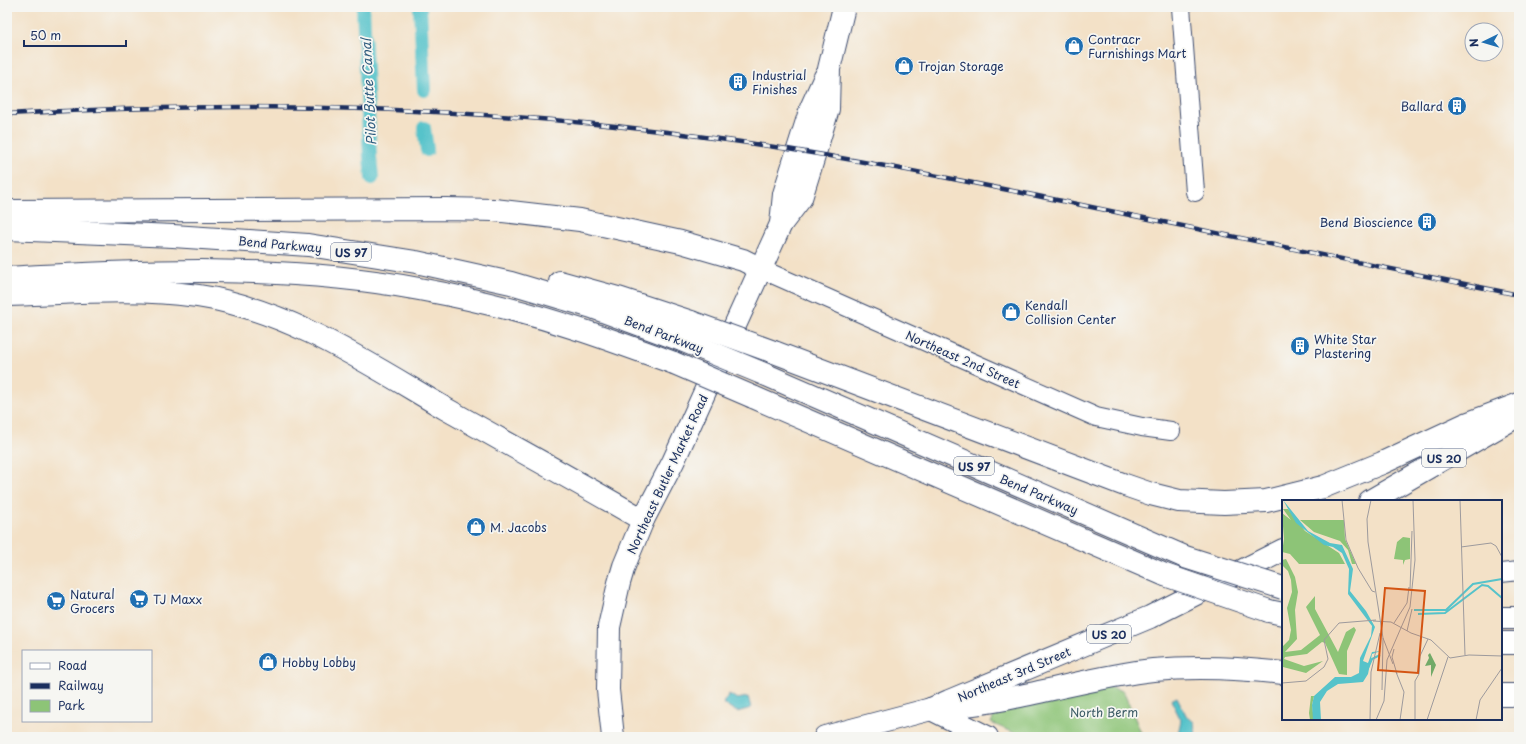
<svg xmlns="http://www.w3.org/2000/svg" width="1526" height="744" font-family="'Playpen Sans',sans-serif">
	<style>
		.green { fill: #8dc477; stroke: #547a6a }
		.water { fill: #56c3ca; stroke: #387994 }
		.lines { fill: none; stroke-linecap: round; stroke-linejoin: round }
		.canal { stroke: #56c3ca; stroke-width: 14 }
		.minor-casing { stroke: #3b4a6e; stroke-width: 20 }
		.major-casing { stroke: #3b4a6e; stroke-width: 24 }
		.highway-casing { stroke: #3b4a6e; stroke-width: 24 }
		.minor { stroke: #fff; stroke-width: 18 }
		.major { stroke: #fff; stroke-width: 22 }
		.highway { stroke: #fff; stroke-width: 22 }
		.rail-casing { stroke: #1b2f5e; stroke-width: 4.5 }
		.rail { stroke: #f6f6f2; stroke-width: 3; stroke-dasharray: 9; stroke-linecap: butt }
		.highway-bridge-casing { stroke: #3b4a6e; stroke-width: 24; stroke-linecap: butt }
		.highway-bridge { stroke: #fff; stroke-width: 22 }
		.labels { text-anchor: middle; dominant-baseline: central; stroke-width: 3.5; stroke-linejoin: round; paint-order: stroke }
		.shield { fill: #f6f6f2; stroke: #5d6b8a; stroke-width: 1 }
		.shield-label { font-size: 11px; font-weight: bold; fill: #1b2f5e }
		.poi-label { font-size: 12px; fill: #1b2f5e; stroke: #f6f6f2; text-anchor: start }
		.street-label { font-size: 12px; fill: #1b2f5e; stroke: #f6f6f2 }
		.park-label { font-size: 12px; fill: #3d5c66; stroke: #f6f6f2 }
		.water-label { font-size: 13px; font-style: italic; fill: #2d5b7e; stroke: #f6f6f2 }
		.inset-river { fill: none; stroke: #56c3ca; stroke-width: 2 }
		.inset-road { fill: none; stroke: #9d9a9d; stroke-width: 1 }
		.view { fill: #d45514; fill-opacity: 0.15; stroke: #d45514; stroke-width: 2 }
		.inset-edge { fill: none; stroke: #1b2f5e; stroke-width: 2 }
	</style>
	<rect width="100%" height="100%" fill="#f6f6f2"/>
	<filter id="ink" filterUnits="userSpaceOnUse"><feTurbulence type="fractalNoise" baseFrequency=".025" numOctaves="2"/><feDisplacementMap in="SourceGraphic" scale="8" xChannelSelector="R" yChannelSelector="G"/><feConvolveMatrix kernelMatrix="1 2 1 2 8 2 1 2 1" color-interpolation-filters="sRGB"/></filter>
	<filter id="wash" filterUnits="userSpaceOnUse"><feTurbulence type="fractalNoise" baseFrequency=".012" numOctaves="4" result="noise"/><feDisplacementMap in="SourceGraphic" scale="16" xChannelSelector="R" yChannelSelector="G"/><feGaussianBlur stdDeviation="0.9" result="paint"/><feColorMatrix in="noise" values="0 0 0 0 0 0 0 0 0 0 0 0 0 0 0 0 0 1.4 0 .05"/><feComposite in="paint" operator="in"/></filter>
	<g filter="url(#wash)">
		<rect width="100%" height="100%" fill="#f3e1c7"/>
		<polygon class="green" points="1106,686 1123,691 1143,737 1024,737 991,723 995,714"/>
		<g class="water">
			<polygon points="729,694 737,699 748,697 751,708 737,712 723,703"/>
			<polygon points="1177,697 1187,717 1194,722 1196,737 1182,737 1178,734 1181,720 1171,700"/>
		</g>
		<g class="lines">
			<g class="canal">
				<polyline points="363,7 370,157 372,178"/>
				<polyline points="420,7 424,90"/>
				<polyline points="424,128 427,150"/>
			</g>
		</g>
	</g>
	<g filter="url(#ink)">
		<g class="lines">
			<defs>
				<g id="minor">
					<polyline points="1181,7 1195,192"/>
					<polyline points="761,269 1096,417 1142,427 1171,431"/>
					<polyline points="1501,573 1519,571"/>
				</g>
				<g id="major">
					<polyline points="781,224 784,194 811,108 825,77"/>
					<polyline points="1370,501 1519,415"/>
					<polyline points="931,709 987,737"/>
					<polyline points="613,737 608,690 609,627 619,583 624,566 643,520 673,462 781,224 801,198 815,153 828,109 829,69 844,7"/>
					<polyline points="825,737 931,709 949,701 1150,617 1283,550"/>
				</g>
				<g id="highway">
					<polyline points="7,211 446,209 494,210 580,220 681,242 743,260 761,269"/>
					<polyline points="7,229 173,236 308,245 416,262 511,283 592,307 684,341"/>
					<path d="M7 278C144 270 283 264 419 289 474 299 530 313 584 331 614 341 644 352 674 363"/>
					<polyline points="560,282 618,298 691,322"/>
					<path d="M7 295C70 293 135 287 198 296 288 309 369 364 446 409 512 446 578 482 643 520"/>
					<polyline points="774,352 1125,485 1151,494 1179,501 1224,503 1266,501 1323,487 1382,463 1466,424 1519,404"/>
					<polyline points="764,374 1185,557"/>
					<polyline points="753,397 1165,575"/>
					<polyline points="1269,611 1283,614"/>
					<polyline points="1501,618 1519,618"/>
					<polyline points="1501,643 1519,643"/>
					<polyline points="1501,695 1519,695"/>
					<path d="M931 709C959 706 988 703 1015 697 1061 688 1106 675 1153 670 1196 666 1240 668 1283 673"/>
				</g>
			</defs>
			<use href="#minor" class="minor-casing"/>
			<use href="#major" class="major-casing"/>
			<use href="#highway" class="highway-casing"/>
			<use href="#minor" class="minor"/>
			<use href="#major" class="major"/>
			<use href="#highway" class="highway"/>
			<defs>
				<path id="rail" d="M7 114C247 100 489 106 727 140 842 156 954 179 1067 202 1218 233 1368 265 1519 295"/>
			</defs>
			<use href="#rail" class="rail-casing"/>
			<use href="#rail" class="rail"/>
			<defs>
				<g id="highway-bridge">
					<polyline points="691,322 774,352"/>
					<polyline points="684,341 764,374"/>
					<polyline points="674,363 753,397"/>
					<polyline points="1185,557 1283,588"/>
					<polyline points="1165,575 1269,611"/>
				</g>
			</defs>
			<use href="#highway-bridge" class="highway-bridge-casing"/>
			<use href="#highway-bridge" class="highway-bridge"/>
		</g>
	</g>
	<defs>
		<symbol id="shop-disc" viewBox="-11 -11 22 22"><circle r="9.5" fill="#1f6fb2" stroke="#f6f6f2"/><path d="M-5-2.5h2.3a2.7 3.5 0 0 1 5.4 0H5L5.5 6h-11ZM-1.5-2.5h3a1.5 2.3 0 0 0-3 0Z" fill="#fff"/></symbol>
		<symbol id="building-disc" viewBox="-11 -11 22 22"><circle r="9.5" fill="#1f6fb2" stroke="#f6f6f2"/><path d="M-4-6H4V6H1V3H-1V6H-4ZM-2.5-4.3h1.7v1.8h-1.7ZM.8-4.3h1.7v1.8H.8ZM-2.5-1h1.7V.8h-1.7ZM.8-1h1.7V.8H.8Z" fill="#fff"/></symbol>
		<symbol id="supermarket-disc" viewBox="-11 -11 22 22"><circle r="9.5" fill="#1f6fb2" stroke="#f6f6f2"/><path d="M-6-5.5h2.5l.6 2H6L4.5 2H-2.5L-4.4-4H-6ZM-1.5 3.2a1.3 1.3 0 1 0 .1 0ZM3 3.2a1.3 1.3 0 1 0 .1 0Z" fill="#fff"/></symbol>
	</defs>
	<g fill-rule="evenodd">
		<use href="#shop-disc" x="1063" y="35" width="22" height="22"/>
		<use href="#shop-disc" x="893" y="55" width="22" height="22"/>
		<use href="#building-disc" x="727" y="71" width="22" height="22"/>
		<use href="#building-disc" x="1446" y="95" width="22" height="22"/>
		<use href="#building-disc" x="1416" y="211" width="22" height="22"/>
		<use href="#shop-disc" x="1000" y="301" width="22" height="22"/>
		<use href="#building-disc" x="1289" y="335" width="22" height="22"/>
		<use href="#shop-disc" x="465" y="516" width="22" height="22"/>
		<use href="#supermarket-disc" x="128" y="588" width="22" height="22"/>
		<use href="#supermarket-disc" x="45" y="590" width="22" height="22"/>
		<use href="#shop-disc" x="257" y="651" width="22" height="22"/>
	</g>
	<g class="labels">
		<g class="shield">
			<rect x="331" y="243" width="40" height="18" rx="3"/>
			<rect x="1422" y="449" width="44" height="18" rx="3"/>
			<rect x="954" y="457" width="40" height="18" rx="3"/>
			<rect x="1087" y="625" width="44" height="18" rx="3"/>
		</g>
		<g class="shield-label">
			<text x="351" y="252">US 97</text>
			<text x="1444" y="458">US 20</text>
			<text x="974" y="466">US 97</text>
			<text x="1109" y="634">US 20</text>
		</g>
		<g class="poi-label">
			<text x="1088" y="39">Contracr<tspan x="1088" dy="14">Furnishings Mart</tspan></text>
			<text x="918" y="66">Trojan Storage</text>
			<text x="752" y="75">Industrial<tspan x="752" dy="14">Finishes</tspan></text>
			<text x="1443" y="106" text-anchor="end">Ballard</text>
			<text x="1413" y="222" text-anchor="end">Bend Bioscience</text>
			<text x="1025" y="305">Kendall<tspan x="1025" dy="14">Collision Center</tspan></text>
			<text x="1314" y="339">White Star<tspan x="1314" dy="14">Plastering</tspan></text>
			<text x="490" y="527">M. Jacobs</text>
			<text x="70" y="594">Natural<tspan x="70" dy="14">Grocers</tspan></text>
			<text x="153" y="599">TJ Maxx</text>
			<text x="282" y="662">Hobby Lobby</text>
		</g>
		<g class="street-label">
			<text transform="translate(280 244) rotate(5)">Bend Parkway</text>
			<text transform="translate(664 334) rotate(21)">Bend Parkway</text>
			<text transform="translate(963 359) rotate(24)">Northeast 2nd Street</text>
			<text transform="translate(667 474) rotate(-65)">Northeast Butler Market Road</text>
			<text transform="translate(1039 494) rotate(23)">Bend Parkway</text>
			<text transform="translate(1014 674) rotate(-23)">Northeast 3rd Street</text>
		</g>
		<g class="park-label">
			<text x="1104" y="712">North Berm</text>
		</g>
		<g class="water-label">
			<text transform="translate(368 92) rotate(-93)">Pilot Butte Canal</text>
		</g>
	</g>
	<g transform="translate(1282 500)">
		<rect width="220" height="220" fill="#f3e1c7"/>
		<path d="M1 9H6L23 31 57 53 63 64H17L8 54 0 52 2 39 0 13 9 20ZM18 20H62L63 39 74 64H70L66 50 58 41 32 32ZM121 37 128 38V59L123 60 121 65V60L112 59 115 42ZM4 59 13 77 16 92 13 110 15 139 3 152 19 150 38 135 24 107 33 96V109L56 152 64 132 72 127 74 130 65 151V175L57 174 43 143 40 142 25 154 3 157 2 159 22 166 41 161 24 173 1 167 0 181V147L7 140 9 130 5 108 10 92 9 80 6 71 0 65V60ZM29 196H32L30 205 32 220H28L27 213Z" fill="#8dc477"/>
		<path d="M148 153 154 165 149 177V165L143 166 147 158 146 155Z" fill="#72aa68"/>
		<path d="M1 0 26 31 48 43 60 45 71 69 68 91 84 111 93 127 81 161 86 163 90 152 99 151 90 154 86 174 81 182 56 184 45 191 38 202 39 220H31L30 205 32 196 53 177H69L77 173 78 158 89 136 90 126 66 94 67 69 60 53 51 47 42 45 14 23Z" fill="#56c3ca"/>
		<path class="inset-river" d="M132 110H164L191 84 220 79M136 114 163 113 200 85 206 86 220 98M86 168 90 159 98 155"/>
		<path class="inset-road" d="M60 0 64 40 76 68 90 91 93 92M89 0 85 19 86 42 101 138 111 164M178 0 183 155M179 47 209 43 214 46 220 57M128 90 130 31M91 121 109 122 129 133 149 140 168 158 187 155 220 156M112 123 125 103 127 87M125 131 130 109M112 149 110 157 115 174M114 172 122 192 118 220M0 183 24 181 42 167 46 159 42 140 57 123 94 120M100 190 101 138M88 220 89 172 98 133M94 220 102 201 105 160 128 107 133 60 131 0M133 220V181L137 174 138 156 146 139M145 220 166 157M194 220 198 200 220 168"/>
		<path class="view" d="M103 88 143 91 136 173 96 170Z"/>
		<rect width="220" height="220" class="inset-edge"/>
	</g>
	<rect width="1526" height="744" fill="none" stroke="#f6f6f2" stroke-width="24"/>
	<rect x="22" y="650" width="130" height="72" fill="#f6f6f2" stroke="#9ea6b7"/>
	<rect x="30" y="663" width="20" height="6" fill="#ffffff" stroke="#9ea6b7"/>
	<text x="58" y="670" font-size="12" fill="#1b2f5e">Road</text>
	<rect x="30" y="683" width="20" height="6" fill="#1b2f5e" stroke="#9ea6b7"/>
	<text x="58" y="690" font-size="12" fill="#1b2f5e">Railway</text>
	<rect x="30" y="700" width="20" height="12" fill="#8dc477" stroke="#9ea6b7"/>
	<text x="58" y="710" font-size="12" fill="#1b2f5e">Park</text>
	<g transform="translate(1484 42) rotate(265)"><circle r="19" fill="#f6f6f2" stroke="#9ea6b7"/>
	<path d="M0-3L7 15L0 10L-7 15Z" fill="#1f6fb2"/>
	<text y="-6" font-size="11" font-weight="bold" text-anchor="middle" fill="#1b2f5e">N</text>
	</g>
	<path d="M24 40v6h102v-6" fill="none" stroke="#1b2f5e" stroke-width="2"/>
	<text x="30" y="40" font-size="12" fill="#1b2f5e" stroke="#f6f6f2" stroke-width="3" paint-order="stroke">50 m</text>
</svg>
